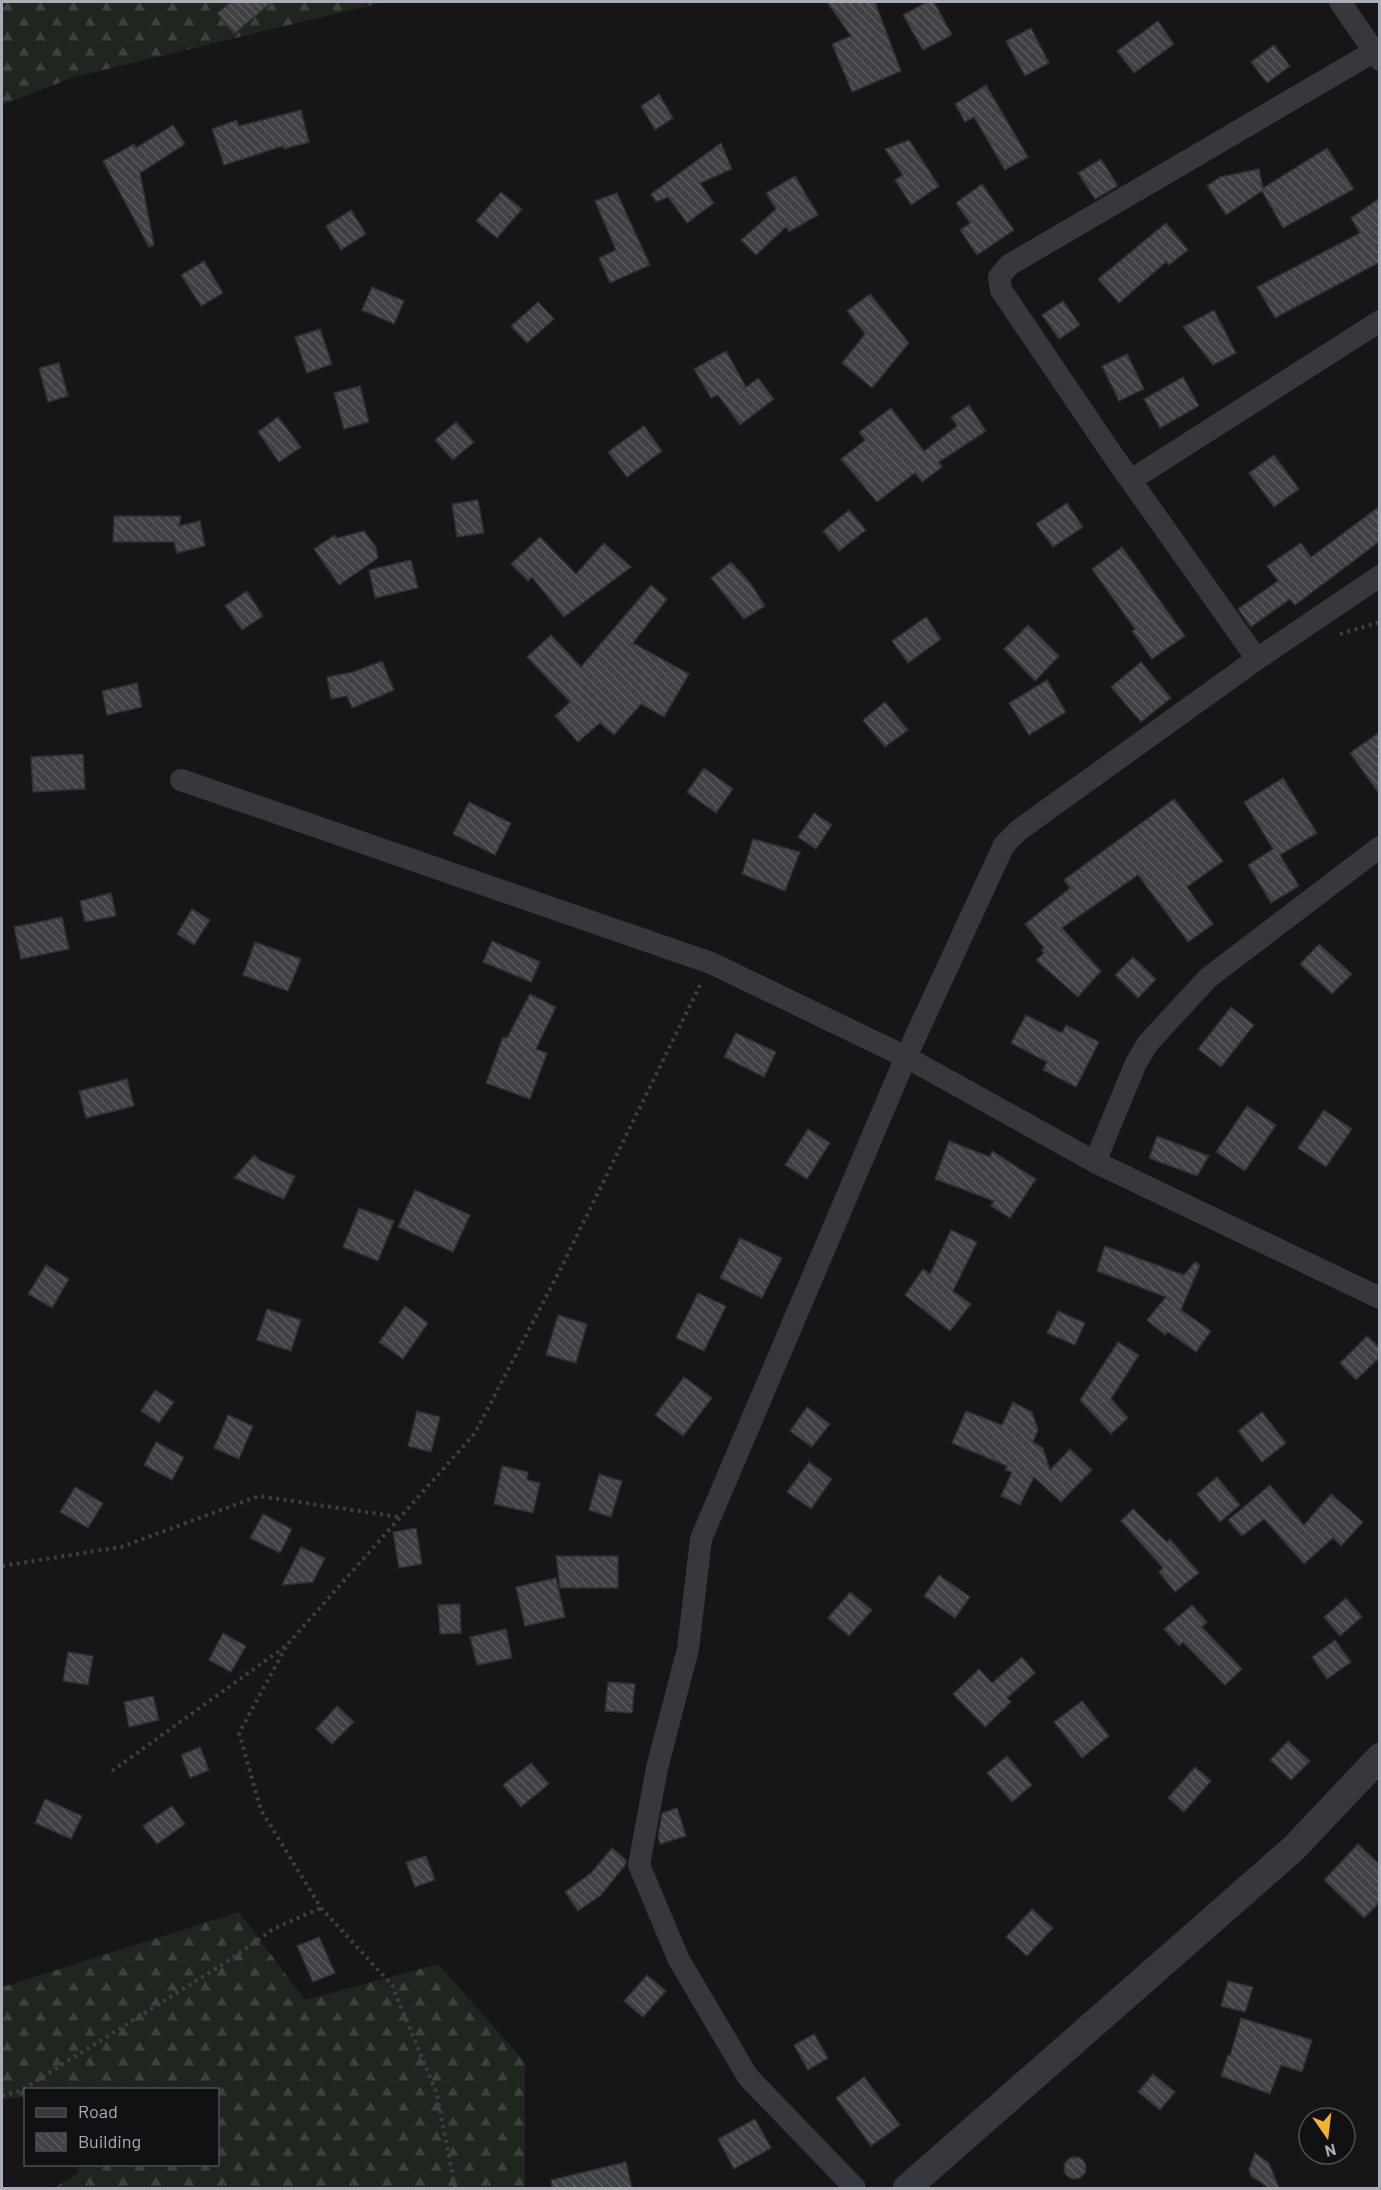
<svg xmlns="http://www.w3.org/2000/svg" width="1381" height="2190" font-family="Barlow,sans-serif">
	<style>
		.forest { fill: url(#forest-firs) }
		.building { fill: url(#building-back-hatch); stroke: #303034; stroke-width: 1.5 }
		.lines { fill: none; stroke-linecap: round; stroke-linejoin: round }
		.path { stroke: #3d3f44; stroke-width: 4; stroke-dasharray: 3 4.5; stroke-linecap: butt }
		.minor { stroke: #37383d; stroke-width: 22 }
		.tertiary { stroke: #37383d; stroke-width: 28 }
	</style>
	<defs>
		<pattern id="forest-firs" width="22" height="20" patternUnits="userSpaceOnUse" patternTransform="scale(1.5)"><rect width="22" height="20" fill="#1e261f"/><path d="M5 1l3.5 6h-7zM16 11l3.5 6h-7z" fill="#3c433d"/></pattern>
		<pattern id="building-back-hatch" width="6" height="6" patternUnits="userSpaceOnUse" patternTransform="scale(1.5)"><rect width="6" height="6" fill="#404145"/><path d="M-1 5l2 2M0 0l6 6M5-1l2 2" fill="none" stroke="#595a5e"/></pattern>
	</defs>
	<rect width="100%" height="100%" fill="#161618"/>
	<g class="forest">
		<polygon points="2,2 384,2 74,77 2,105"/>
		<polygon points="239,1912 305,2000 438,1964 525,2062 525,2188 53,2188 79,2173 78,2165 218,2164 218,2090 26,2090 25,2097 2,2099 2,1987"/>
	</g>
	<g class="building">
		<polygon points="231,2 272,2 234,34 217,13"/>
		<polygon points="827,2 875,2 901,71 852,92 832,44 851,36"/>
		<polygon points="927,2 934,2 952,35 923,50 903,15"/>
		<polygon points="1158,21 1174,44 1134,73 1117,51"/>
		<polygon points="1031,28 1049,63 1025,76 1006,41"/>
		<polygon points="1274,45 1290,66 1267,83 1251,62"/>
		<polygon points="986,85 1028,157 1005,170 974,117 965,122 955,104"/>
		<polygon points="659,94 673,118 655,130 641,106"/>
		<polygon points="301,110 309,142 284,149 283,146 224,165 212,129 237,120 239,126"/>
		<polygon points="173,125 185,144 140,173 154,245 149,247 103,161 134,144 136,148"/>
		<polygon points="909,140 939,186 911,205 895,180 903,175 885,149"/>
		<polygon points="721,143 732,169 700,183 714,203 687,223 668,197 656,202 651,194"/>
		<polygon points="1327,148 1354,189 1283,228 1262,191 1226,215 1207,186 1220,177 1259,169 1263,188"/>
		<polygon points="1101,159 1118,186 1095,199 1078,173"/>
		<polygon points="795,176 818,215 789,232 786,227 756,255 741,240 776,209 766,193"/>
		<polygon points="982,184 1014,230 977,255 960,230 970,223 956,203"/>
		<polygon points="501,192 522,209 497,238 476,221"/>
		<polygon points="617,193 650,265 610,283 599,258 616,250 595,201"/>
		<polygon points="1380,198 1380,262 1275,318 1257,287 1360,233 1351,218"/>
		<polygon points="351,210 366,234 341,250 326,226"/>
		<polygon points="1166,223 1188,250 1169,265 1166,262 1119,303 1098,279"/>
		<polygon points="204,261 223,293 201,306 181,275"/>
		<polygon points="372,287 404,301 394,324 362,310"/>
		<polygon points="870,294 909,343 872,388 842,363 865,334 847,311"/>
		<polygon points="1063,301 1080,325 1059,339 1042,315"/>
		<polygon points="538,302 554,319 527,343 511,326"/>
		<polygon points="1214,310 1236,353 1213,365 1183,327"/>
		<polygon points="320,329 332,364 307,373 295,337"/>
		<polygon points="726,351 746,387 758,378 774,399 740,425 718,395 711,398 694,369"/>
		<polygon points="1127,354 1144,389 1119,401 1102,366"/>
		<polygon points="59,363 68,396 48,402 39,368"/>
		<polygon points="1183,377 1199,406 1160,428 1144,399"/>
		<polygon points="360,386 369,422 344,429 334,393"/>
		<polygon points="969,405 986,431 939,462 942,467 922,482 915,473 877,502 841,459 865,440 859,432 891,408 924,451 957,426 951,417"/>
		<polygon points="278,417 301,447 279,462 258,432"/>
		<polygon points="456,422 474,442 453,460 435,440"/>
		<polygon points="644,426 662,451 627,477 608,452"/>
		<polygon points="1274,455 1299,489 1274,507 1249,473"/>
		<polygon points="478,500 484,533 457,537 452,504"/>
		<polygon points="1067,503 1083,527 1053,547 1036,524"/>
		<polygon points="1380,506 1380,541 1295,605 1290,599 1251,627 1238,609 1278,581 1267,566 1301,543 1311,557"/>
		<polygon points="849,510 866,530 839,551 823,531"/>
		<polygon points="114,516 181,516 179,526 200,521 205,546 177,553 174,542 113,542"/>
		<polygon points="364,531 376,547 378,558 339,585 314,549 335,535 337,538"/>
		<polygon points="540,537 576,574 604,543 631,567 564,617 532,577 528,581 511,564"/>
		<polygon points="1122,547 1185,636 1152,659 1132,631 1135,629 1092,569"/>
		<polygon points="411,560 418,588 375,598 369,570"/>
		<polygon points="731,562 751,584 765,606 744,619 711,578"/>
		<polygon points="651,585 667,599 633,643 689,674 664,717 641,704 614,735 600,723 578,742 555,716 570,702 527,657 551,635 581,667"/>
		<polygon points="247,591 263,616 242,630 225,606"/>
		<polygon points="926,617 941,639 908,663 892,641"/>
		<polygon points="1028,625 1059,656 1035,681 1004,649"/>
		<polygon points="382,661 394,690 352,708 347,696 331,699 327,677 353,672"/>
		<polygon points="1141,662 1171,698 1141,722 1111,687"/>
		<polygon points="1047,680 1066,712 1029,735 1009,703"/>
		<polygon points="137,683 142,707 107,715 102,691"/>
		<polygon points="885,702 908,730 885,747 863,720"/>
		<polygon points="1380,732 1380,795 1350,753"/>
		<polygon points="83,754 85,789 33,792 31,757"/>
		<polygon points="704,768 733,789 716,813 687,792"/>
		<polygon points="1283,778 1317,833 1280,855 1299,886 1271,903 1248,865 1273,849 1244,802"/>
		<polygon points="1174,799 1223,861 1187,887 1213,924 1188,942 1138,875 1062,928 1101,971 1078,997 1036,960 1044,953 1041,950 1044,948 1025,924 1070,888 1064,880"/>
		<polygon points="469,802 511,823 495,855 453,834"/>
		<polygon points="814,813 832,825 816,849 798,837"/>
		<polygon points="753,839 800,852 785,891 742,874"/>
		<polygon points="111,893 116,916 85,922 80,901"/>
		<polygon points="192,909 210,920 194,945 177,934"/>
		<polygon points="62,917 69,949 21,959 14,927"/>
		<polygon points="492,941 540,962 531,982 483,962"/>
		<polygon points="255,942 301,959 288,991 243,975"/>
		<polygon points="1319,944 1352,974 1332,994 1300,964"/>
		<polygon points="1133,957 1156,979 1138,998 1115,975"/>
		<polygon points="530,994 556,1007 536,1049 547,1053 530,1099 486,1083 503,1037 507,1038"/>
		<polygon points="1231,1007 1254,1025 1221,1067 1198,1049"/>
		<polygon points="1026,1015 1062,1033 1066,1025 1099,1042 1076,1087 1043,1070 1047,1062 1011,1043"/>
		<polygon points="736,1033 776,1052 764,1077 724,1057"/>
		<polygon points="127,1079 134,1106 86,1118 79,1091"/>
		<polygon points="1247,1106 1276,1125 1245,1171 1216,1152"/>
		<polygon points="1324,1110 1352,1129 1326,1167 1298,1148"/>
		<polygon points="808,1129 830,1143 807,1179 785,1165"/>
		<polygon points="1157,1136 1209,1156 1197,1176 1149,1158"/>
		<polygon points="949,1141 990,1157 992,1151 1036,1179 1010,1218 991,1206 994,1201 935,1179"/>
		<polygon points="254,1155 261,1161 295,1176 284,1199 234,1178"/>
		<polygon points="415,1190 470,1215 453,1252 398,1227"/>
		<polygon points="359,1208 394,1221 378,1261 343,1247"/>
		<polygon points="951,1230 977,1242 953,1291 971,1304 950,1331 905,1295 923,1269 930,1274"/>
		<polygon points="740,1238 782,1258 762,1298 720,1278"/>
		<polygon points="1105,1246 1184,1275 1195,1262 1200,1265 1181,1310 1211,1331 1196,1352 1168,1332 1165,1335 1147,1320 1166,1297 1097,1271"/>
		<polygon points="46,1265 69,1279 52,1308 28,1294"/>
		<polygon points="698,1293 726,1306 704,1351 676,1338"/>
		<polygon points="405,1306 428,1323 403,1359 379,1342"/>
		<polygon points="267,1309 301,1320 291,1351 257,1340"/>
		<polygon points="1058,1311 1085,1323 1075,1345 1047,1333"/>
		<polygon points="558,1315 587,1324 576,1363 546,1355"/>
		<polygon points="1367,1336 1380,1348 1380,1357 1356,1380 1340,1363"/>
		<polygon points="1118,1342 1139,1355 1111,1399 1128,1418 1111,1434 1080,1400"/>
		<polygon points="684,1377 712,1398 683,1436 655,1415"/>
		<polygon points="155,1390 174,1402 159,1423 141,1411"/>
		<polygon points="1013,1402 1032,1412 1038,1430 1033,1442 1043,1448 1050,1470 1070,1449 1092,1470 1061,1502 1034,1477 1020,1505 1001,1496 1012,1472 1005,1470 1007,1466 952,1443 966,1411 1002,1425"/>
		<polygon points="807,1407 830,1424 812,1447 790,1431"/>
		<polygon points="417,1411 440,1417 431,1452 408,1446"/>
		<polygon points="1262,1412 1286,1443 1262,1462 1238,1431"/>
		<polygon points="228,1415 253,1426 239,1459 214,1448"/>
		<polygon points="156,1442 184,1457 172,1480 144,1465"/>
		<polygon points="809,1462 832,1479 811,1509 787,1492"/>
		<polygon points="502,1466 528,1472 527,1480 540,1483 533,1513 494,1504"/>
		<polygon points="599,1474 622,1481 611,1517 589,1510"/>
		<polygon points="1217,1477 1240,1505 1220,1522 1197,1494"/>
		<polygon points="1270,1485 1304,1525 1331,1494 1363,1522 1341,1546 1333,1538 1304,1564 1264,1519 1242,1536 1228,1520"/>
		<polygon points="75,1487 103,1503 88,1528 60,1512"/>
		<polygon points="1133,1509 1167,1542 1170,1539 1199,1573 1175,1592 1159,1572 1163,1568 1121,1521"/>
		<polygon points="263,1514 292,1529 280,1553 250,1538"/>
		<polygon points="416,1528 422,1564 399,1568 393,1532"/>
		<polygon points="301,1547 325,1558 313,1582 282,1585"/>
		<polygon points="556,1556 618,1556 618,1588 560,1588"/>
		<polygon points="939,1575 970,1597 955,1618 924,1596"/>
		<polygon points="556,1578 565,1617 525,1626 516,1587"/>
		<polygon points="850,1592 872,1610 849,1636 828,1618"/>
		<polygon points="1346,1598 1362,1617 1340,1636 1324,1617"/>
		<polygon points="460,1604 461,1633 440,1634 438,1605"/>
		<polygon points="1192,1605 1207,1622 1202,1627 1242,1669 1225,1685 1183,1642 1179,1646 1164,1629"/>
		<polygon points="506,1629 512,1658 477,1665 470,1637"/>
		<polygon points="223,1633 246,1646 231,1672 209,1660"/>
		<polygon points="1335,1640 1351,1662 1327,1679 1312,1657"/>
		<polygon points="68,1652 93,1656 88,1685 63,1681"/>
		<polygon points="1022,1657 1035,1673 1007,1698 1011,1702 985,1727 953,1694 979,1669 992,1683"/>
		<polygon points="608,1682 635,1684 632,1713 605,1711"/>
		<polygon points="153,1696 159,1720 129,1727 124,1702"/>
		<polygon points="1082,1701 1109,1736 1082,1758 1054,1722"/>
		<polygon points="337,1706 354,1722 332,1744 316,1729"/>
		<polygon points="1288,1741 1310,1761 1291,1780 1270,1760"/>
		<polygon points="200,1747 209,1770 190,1778 181,1755"/>
		<polygon points="1007,1756 1032,1785 1012,1802 987,1773"/>
		<polygon points="531,1763 549,1784 521,1807 503,1785"/>
		<polygon points="1195,1767 1211,1781 1184,1812 1168,1798"/>
		<polygon points="45,1799 82,1816 71,1839 35,1823"/>
		<polygon points="172,1806 185,1824 157,1844 143,1826"/>
		<polygon points="677,1808 686,1836 660,1844 658,1836 662,1813"/>
		<polygon points="1358,1844 1380,1865 1380,1902 1364,1918 1324,1880"/>
		<polygon points="612,1848 626,1860 626,1864 601,1895 578,1911 565,1892 591,1873"/>
		<polygon points="426,1856 435,1880 415,1887 406,1862"/>
		<polygon points="1032,1909 1053,1928 1027,1956 1006,1937"/>
		<polygon points="319,1937 335,1973 313,1982 297,1946"/>
		<polygon points="647,1975 666,1991 643,2017 624,2001"/>
		<polygon points="1228,1981 1253,1987 1245,2012 1221,2006"/>
		<polygon points="1241,2018 1312,2040 1302,2072 1281,2065 1270,2094 1221,2076 1228,2055 1230,2056"/>
		<polygon points="814,2034 828,2058 808,2070 794,2045"/>
		<polygon points="1153,2074 1175,2092 1160,2110 1138,2092"/>
		<polygon points="864,2077 900,2125 871,2146 836,2098"/>
		<polygon points="755,2119 771,2148 734,2169 718,2139"/>
		<polygon points="1255,2153 1269,2163 1279,2188 1269,2188 1251,2176 1249,2170"/>
		<circle cx="1075" cy="2168" r="11"/>
		<polygon points="626,2162 632,2188 552,2188 551,2180"/>
	</g>
	<g class="lines">
		<g class="path">
			<polyline points="1340,634 1380,622"/>
			<polyline points="2,1566 121,1547 259,1496 399,1517"/>
			<polyline points="286,1647 239,1733 261,1810 321,1908 392,1985 437,2094 455,2188"/>
			<polyline points="112,1771 286,1646 475,1433 560,1270 700,985"/>
			<polyline points="2,2096 20,2091 231,1959 273,1929 321,1908"/>
		</g>
		<g class="minor">
			<polyline points="1340,2 1380,60"/>
			<polyline points="1131,480 1380,321"/>
			<polyline points="1257,659 1112,454 1001,290 999,277 1009,265 1380,48"/>
			<polyline points="181,780 711,963 906,1057 1095,1162 1380,1298"/>
			<polyline points="1095,1162 1136,1063 1148,1043 1208,978 1380,847"/>
			<polyline points="855,2188 748,2077 679,1960 639,1865 657,1768 688,1649 701,1539 906,1057 1004,845 1019,830 1257,659 1380,576"/>
		</g>
		<polyline class="tertiary" points="907,2188 1294,1848 1380,1757"/>
	</g>
	<rect width="1381" height="2190" fill="none" stroke="#a8adb8" stroke-width="6"/>
	<rect x="24" y="2088" width="195" height="78" fill="#111113" stroke="#4d4f55" stroke-width="1.5"/>
	<rect x="36" y="2108" width="30" height="9" fill="#37383d" stroke="#4d4f55" stroke-width="1.5"/>
	<text x="78" y="2118" font-size="18" fill="#a8adb8">Road</text>
	<rect x="36" y="2133" width="30" height="18" fill="url(#building-back-hatch)" stroke="#4d4f55" stroke-width="1.5"/>
	<text x="78" y="2148" font-size="18" fill="#a8adb8">Building</text>
	<g transform="translate(1327 2136) rotate(166)"><circle r="28" fill="#111113" stroke="#4d4f55" stroke-width="1.5"/>
	<path d="M0-4.5L10 22L0 15L-10 22Z" fill="#f2b134"/>
	<text y="-9" font-size="16" font-weight="bold" text-anchor="middle" fill="#a8adb8">N</text>
	</g>
</svg>
